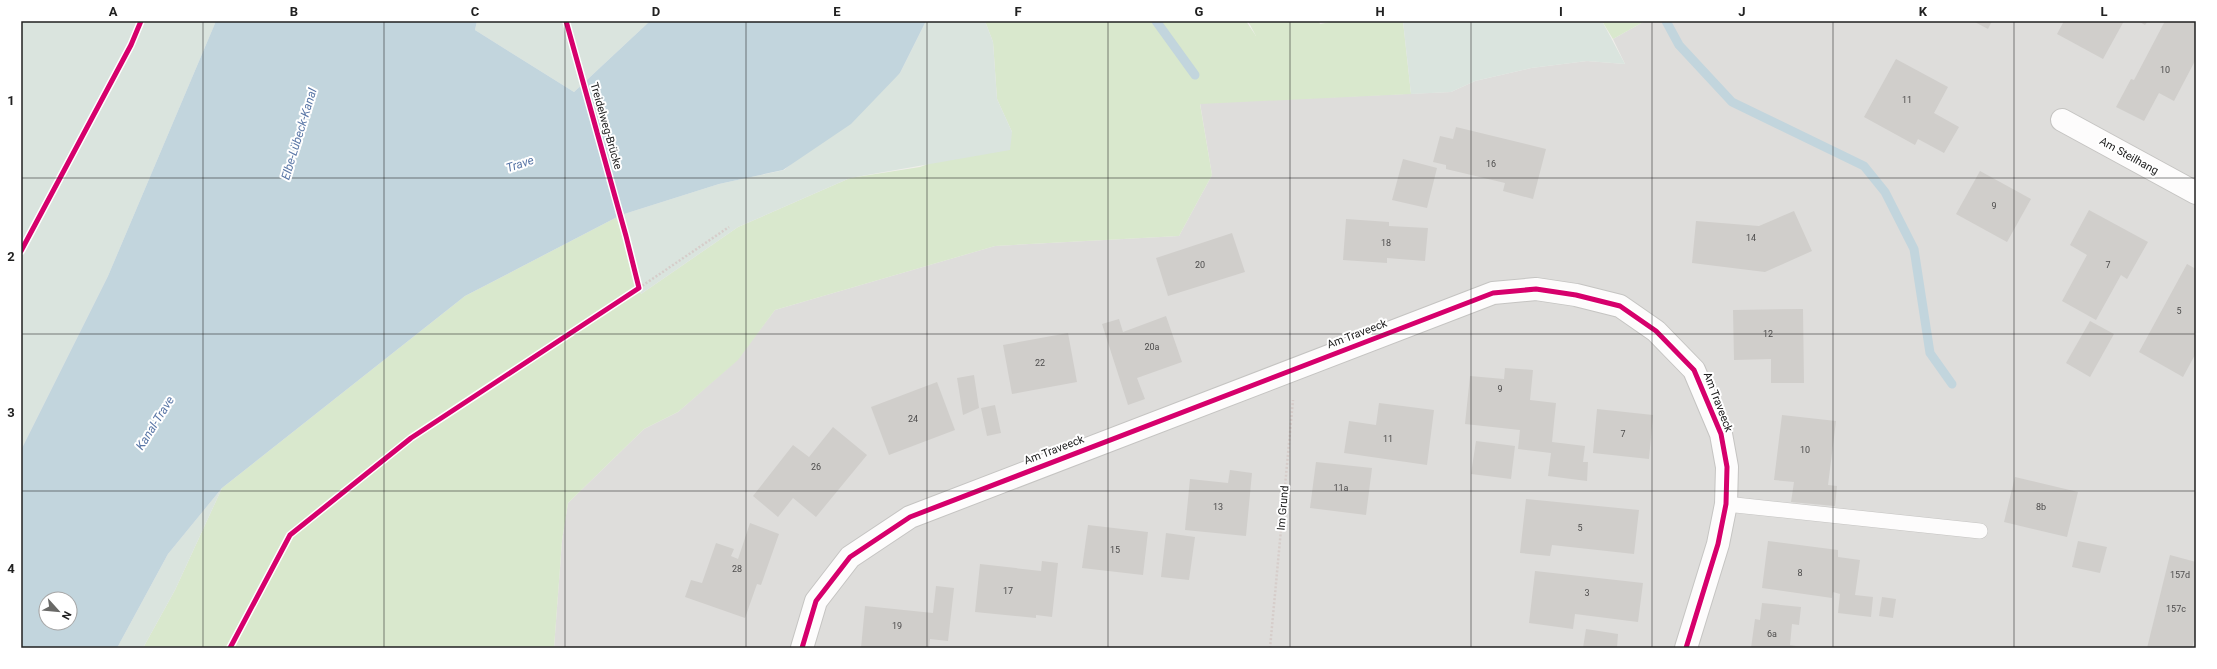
<svg xmlns="http://www.w3.org/2000/svg" width="2217" height="669" font-family="Roboto,sans-serif">
	<style>
		.residential { fill: #dedddb }
		.grass { fill: #d9e8cd }
		.wetland { fill: #dae4de }
		.water { fill: #c2d5dd; fill-rule: evenodd }
		.lines { fill: none; stroke-linecap: round; stroke-linejoin: round }
		.stream { stroke: #c2d5dd; stroke-width: 9 }
		.building { fill: #d0cecb }
		.lane-casing { stroke: #c5c4c2; stroke-width: 16 }
		.street-casing { stroke: #c5c4c2; stroke-width: 24 }
		.path { stroke: #d6cdca; stroke-width: 2.5; stroke-dasharray: 2 2; stroke-linecap: butt }
		.lane { stroke: #fdfcfc; stroke-width: 15 }
		.street { stroke: #fdfcfc; stroke-width: 22 }
		.cycleway-casing { stroke: #fff; stroke-width: 8 }
		.cycleway { stroke: #d6006c; stroke-width: 5 }
		.grid { fill: none; stroke: #212121; stroke-width: 1; stroke-opacity: 0.55 }
		.labels { text-anchor: middle; dominant-baseline: central; stroke-width: 4; stroke-linejoin: round; paint-order: stroke }
		.number-label { font-size: 9px; fill: #4d4c4c }
		.street-label { font-size: 11px; fill: #212121; stroke: #fff }
		.water-label { font-size: 12px; font-style: italic; fill: #5976a6; stroke: #fff }
		.neatline { fill: none; stroke: #212121; stroke-width: 1.5 }
		.grid-label { font-size: 13px; text-anchor: middle; font-weight: bold; fill: #212121 }
	</style>
	<rect width="100%" height="100%" fill="#efeeea"/>
	<polygon class="residential" points="1645,21 2196,21 2196,648 554,648 562,541 568,503 644,429 678,412 737,360 775,310 995,246 1179,236 1212,175 1200,103 1451,92 1475,81 1531,68 1587,61 1625,64 1613,39"/>
	<g class="grass">
		<polygon points="985,21 1246,21 1256,36 1248,21 1319,21 1320,24 1336,21 1403,21 1411,94 1200,104 1212,175 1179,236 995,246 775,310 738,360 678,412 644,429 568,503 562,541 554,648 143,648 175,590 222,488 465,296 621,215 641,294 738,227 850,178 920,167 1012,132 997,99 993,42"/>
		<polygon points="1602,21 1645,21 1613,39"/>
	</g>
	<g class="wetland">
		<polygon points="21,21 216,21 108,276 21,450"/>
		<polygon points="477,21 650,21 574,92 475,30"/>
		<polygon points="926,21 985,21 993,42 997,99 1012,132 1010,150 850,178 738,227 641,294 621,215 719,184 784,170 900,73"/>
		<polygon points="1403,21 1602,21 1625,64 1587,61 1531,68 1475,81 1451,92 1411,94"/>
		<polygon points="222,488 175,590 143,648 117,648 168,554"/>
	</g>
	<path class="water" d="M216 21H477L475 30 574 92 650 21H926L900 73 851 124 783 170 719 184 621 215 465 296 222 488 168 554 117 648H21V450L108 276ZM46 599H70V623H46Z"/>
	<g class="lines">
		<g class="stream">
			<polyline points="1156,21 1195,75"/>
			<polyline points="1666,21 1679,45 1732,102 1864,166 1885,192 1914,249 1930,353 1952,384"/>
		</g>
	</g>
	<g class="building">
		<polygon points="1973,21 1992,21 1988,29"/>
		<polygon points="2064,21 2124,21 2103,59 2057,34"/>
		<polygon points="2138,21 2148,21 2145,25"/>
		<polygon points="2165,21 2196,21 2196,59 2174,101 2159,93 2144,121 2116,107 2131,79 2134,80"/>
		<polygon points="1896,59 1948,87 1934,113 1959,127 1944,153 1918,139 1915,145 1864,117"/>
		<polygon points="1456,127 1546,149 1533,199 1503,191 1505,183 1446,169 1446,165 1433,162 1440,136 1453,139"/>
		<polygon points="1403,159 1437,168 1427,208 1392,200"/>
		<polygon points="1980,171 2031,199 2007,242 1956,214"/>
		<polygon points="2089,210 2148,242 2127,279 2121,275 2096,320 2062,301 2087,255 2070,245"/>
		<polygon points="1794,211 1812,251 1765,272 1692,263 1696,221 1759,226"/>
		<polygon points="1346,219 1389,222 1389,226 1428,228 1425,261 1387,258 1387,263 1343,260"/>
		<polygon points="1232,233 1245,272 1168,296 1156,258"/>
		<polygon points="2187,264 2196,269 2196,353 2183,377 2139,352"/>
		<polygon points="1803,309 1804,383 1771,383 1771,359 1734,360 1733,310"/>
		<polygon points="1166,316 1182,362 1137,378 1145,399 1128,405 1102,324 1119,319 1123,332"/>
		<polygon points="2090,321 2114,334 2090,377 2066,363"/>
		<polygon points="1068,333 1077,382 1012,394 1003,345"/>
		<polygon points="1505,368 1533,370 1530,400 1556,403 1552,442 1585,446 1583,462 1588,462 1587,481 1548,476 1551,453 1518,449 1520,430 1465,424 1470,376 1504,379"/>
		<polygon points="974,375 979,408 963,415 957,378"/>
		<polygon points="937,382 955,430 889,455 871,407"/>
		<polygon points="1379,403 1434,410 1427,465 1344,453 1349,421 1376,425"/>
		<polygon points="995,405 1001,433 987,436 981,408"/>
		<polygon points="1597,409 1653,415 1649,459 1593,453"/>
		<polygon points="1782,415 1836,421 1828,485 1837,486 1835,506 1791,502 1794,482 1774,480"/>
		<polygon points="833,427 867,455 816,517 793,498 778,517 753,496 793,445 809,457"/>
		<polygon points="1476,441 1515,446 1511,479 1471,474"/>
		<polygon points="1316,462 1372,468 1366,515 1310,508"/>
		<polygon points="1230,470 1252,473 1246,536 1185,530 1190,479 1228,483"/>
		<polygon points="2015,477 2078,492 2067,537 2004,522"/>
		<polygon points="1526,499 1639,510 1634,554 1552,545 1550,556 1520,553"/>
		<polygon points="750,523 779,534 761,585 757,584 745,618 685,597 691,580 702,583 716,543 734,549 731,556 738,559"/>
		<polygon points="1088,525 1148,532 1143,575 1082,568"/>
		<polygon points="1166,533 1195,537 1189,580 1161,577"/>
		<polygon points="1768,541 1838,550 1838,557 1860,560 1855,595 1873,597 1871,617 1838,613 1840,594 1833,592 1832,598 1762,588"/>
		<polygon points="2078,541 2107,547 2100,573 2072,567"/>
		<polygon points="2170,555 2196,562 2196,633 2192,648 2147,648"/>
		<polygon points="1042,561 1058,563 1052,617 1036,615 1036,618 975,612 980,564 1041,571"/>
		<polygon points="1535,571 1643,583 1638,622 1575,614 1573,629 1529,623"/>
		<polygon points="936,586 954,588 948,641 930,639 929,648 861,648 865,606 933,613"/>
		<polygon points="1882,597 1896,599 1893,618 1879,616"/>
		<polygon points="1762,603 1801,607 1799,625 1792,624 1790,645 1808,648 1751,648 1755,619 1760,620"/>
		<polygon points="1586,629 1618,634 1617,648 1583,648"/>
	</g>
	<g class="lines">
		<defs>
			<polyline id="lane" points="1726,504 1980,531"/>
			<g id="street">
				<polyline points="2062,120 2196,193"/>
				<polyline points="802,648 816,601 850,557 910,517 1493,293 1536,289 1576,295 1620,306 1656,331 1694,370 1721,434 1727,467 1726,504 1718,544 1686,648"/>
			</g>
		</defs>
		<use href="#lane" class="lane-casing"/>
		<use href="#street" class="street-casing"/>
		<g class="path">
			<polyline points="639,288 729,227"/>
			<polyline points="1270,648 1293,400"/>
		</g>
		<use href="#lane" class="lane"/>
		<use href="#street" class="street"/>
		<defs>
			<g id="cycleway">
				<polyline points="21,251 131,45 141,21"/>
				<polyline points="230,648 290,535 411,438 639,288 626,236 566,21"/>
				<polyline points="802,648 816,601 850,557 910,517 1493,293 1536,289 1576,295 1620,306 1656,331 1694,370 1721,434 1727,467 1726,504 1718,544 1686,648"/>
			</g>
		</defs>
		<use href="#cycleway" class="cycleway-casing"/>
		<use href="#cycleway" class="cycleway"/>
	</g>
	<path class="grid" d="M203 21V648M384 21V648M565 21V648M746 21V648M927 21V648M1108 21V648M1290 21V648M1471 21V648M1652 21V648M1833 21V648M2014 21V648M21 178H2196M21 334H2196M21 491H2196"/>
	<g class="labels">
		<g class="number-label">
			<text x="2165" y="70">10</text>
			<text x="1907" y="100">11</text>
			<text x="1491" y="164">16</text>
			<text x="1994" y="206">9</text>
			<text x="1751" y="238">14</text>
			<text x="1386" y="243">18</text>
			<text x="1200" y="265">20</text>
			<text x="2108" y="265">7</text>
			<text x="2179" y="311">5</text>
			<text x="1768" y="334">12</text>
			<text x="1152" y="347">20a</text>
			<text x="1040" y="363">22</text>
			<text x="1500" y="389">9</text>
			<text x="913" y="419">24</text>
			<text x="1623" y="434">7</text>
			<text x="1388" y="439">11</text>
			<text x="1805" y="450">10</text>
			<text x="816" y="467">26</text>
			<text x="1341" y="488">11a</text>
			<text x="1218" y="507">13</text>
			<text x="2041" y="507">8b</text>
			<text x="1580" y="528">5</text>
			<text x="1115" y="550">15</text>
			<text x="737" y="569">28</text>
			<text x="1800" y="573">8</text>
			<text x="2180" y="575">157d</text>
			<text x="1008" y="591">17</text>
			<text x="1587" y="593">3</text>
			<text x="2176" y="609">157c</text>
			<text x="897" y="626">19</text>
			<text x="1772" y="634">6a</text>
		</g>
		<g class="street-label">
			<text transform="translate(606 126) rotate(74)">Treidelweg-Brücke</text>
			<text transform="translate(2129 156) rotate(29)">Am Steilhang</text>
			<text transform="translate(1357 334) rotate(-21)">Am Traveeck</text>
			<text transform="translate(1718 402) rotate(69)">Am Traveeck</text>
			<text transform="translate(1054 450) rotate(-21)">Am Traveeck</text>
			<text transform="translate(1283 508) rotate(-85)">Im Grund</text>
		</g>
		<g class="water-label">
			<text transform="translate(299 134) rotate(-73)">Elbe-Lübeck-Kanal</text>
			<text transform="translate(520 164) rotate(-18)">Trave</text>
			<text transform="translate(155 423) rotate(-58)">Kanal-Trave</text>
		</g>
	</g>
	<rect width="2217" height="669" fill="none" stroke="#ffffff" stroke-width="44"/>
	<g transform="translate(58 611) rotate(117)"><circle r="19" fill="#ffffff" stroke="#a6a6a6"/>
	<path d="M0-3L7 15L0 10L-7 15Z" fill="#696967"/>
	<text y="-6" font-size="11" font-weight="bold" text-anchor="middle" fill="#212121">N</text>
	</g>
	<rect x="22" y="22" width="2173" height="625" class="neatline"/>
	<g class="grid-label">
		<text x="113" y="16">A</text>
		<text x="294" y="16">B</text>
		<text x="475" y="16">C</text>
		<text x="656" y="16">D</text>
		<text x="837" y="16">E</text>
		<text x="1018" y="16">F</text>
		<text x="1199" y="16">G</text>
		<text x="1380" y="16">H</text>
		<text x="1561" y="16">I</text>
		<text x="1742" y="16">J</text>
		<text x="1923" y="16">K</text>
		<text x="2104" y="16">L</text>
		<text x="11" y="105">1</text>
		<text x="11" y="261">2</text>
		<text x="11" y="417">3</text>
		<text x="11" y="573">4</text>
	</g>
</svg>
